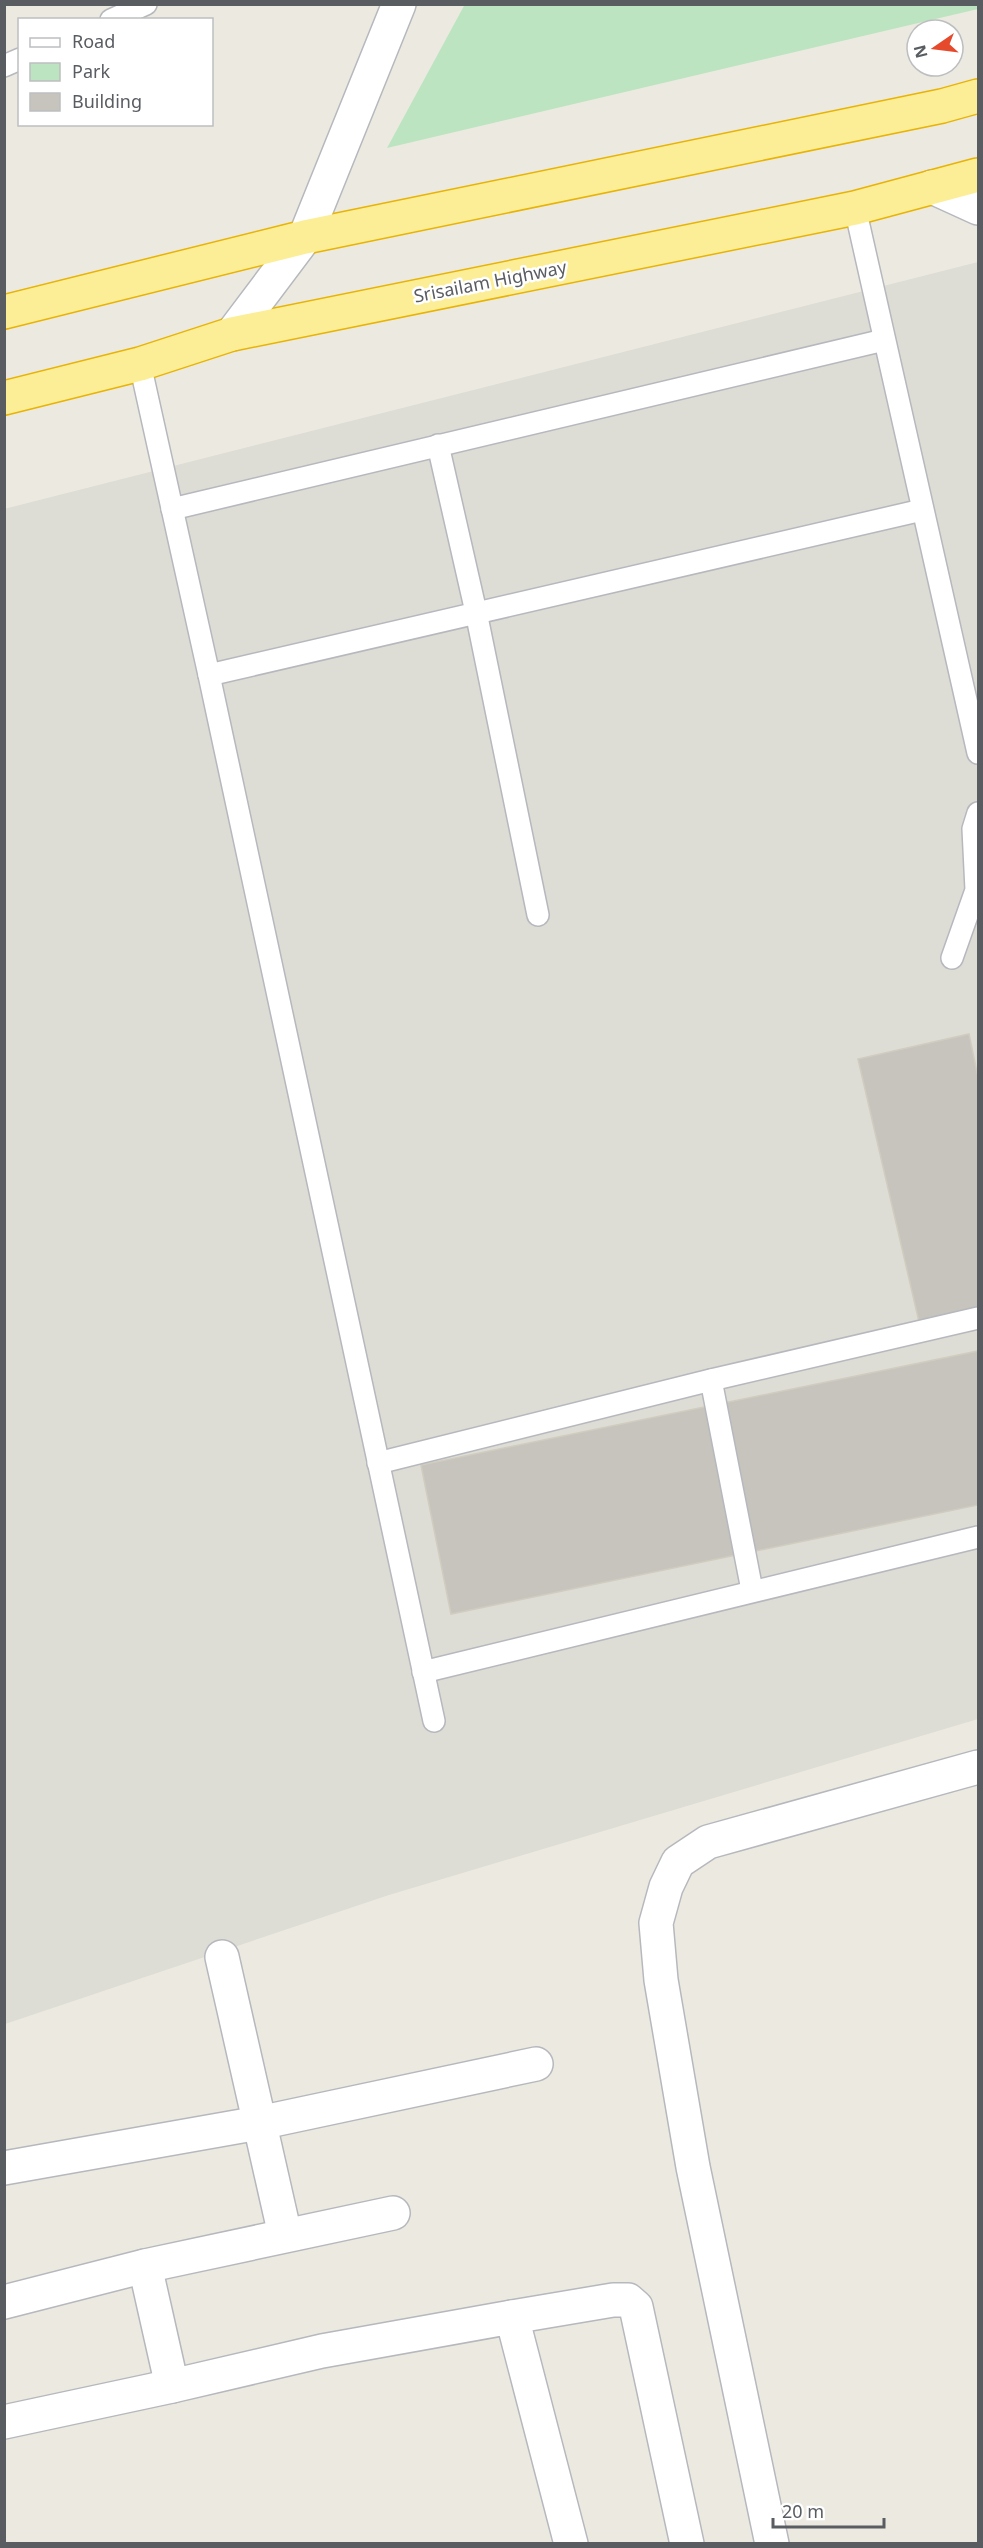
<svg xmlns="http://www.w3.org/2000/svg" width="983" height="2548" font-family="'Noto Sans',sans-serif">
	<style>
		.industrial { fill: #dddcd5 }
		.green { fill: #bce4c0 }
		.building { fill: #c7c4be; stroke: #d0ccbf; stroke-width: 1.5 }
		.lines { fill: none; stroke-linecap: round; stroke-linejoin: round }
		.service-casing { stroke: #b6b8bd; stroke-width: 24 }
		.minor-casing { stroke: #b6b8bd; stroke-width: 36 }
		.tertiary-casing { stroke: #b6b8bd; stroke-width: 36 }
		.trunk-casing { stroke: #e8b304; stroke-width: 36 }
		.service { stroke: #fff; stroke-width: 21 }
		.minor { stroke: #fff; stroke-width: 33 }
		.tertiary { stroke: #fff; stroke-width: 33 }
		.trunk { stroke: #fcee96; stroke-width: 33 }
		.labels { text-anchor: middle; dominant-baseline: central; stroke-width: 5; stroke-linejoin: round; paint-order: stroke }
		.street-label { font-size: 18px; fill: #595c61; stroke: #fff }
	</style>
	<rect width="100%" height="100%" fill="#eceae0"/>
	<polygon class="industrial" points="978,262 978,1719 389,1895 5,2024 4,509"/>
	<polygon class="green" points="465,4 978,4 978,9 387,148"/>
	<g class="building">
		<polygon points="969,1034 978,1077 978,1313 920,1326 858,1059"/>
		<polygon points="978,1351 978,1505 451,1614 421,1465"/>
	</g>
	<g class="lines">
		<defs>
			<g id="service">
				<polyline points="111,20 146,4"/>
				<polyline points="4,66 20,59"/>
				<polyline points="855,208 978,753"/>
				<polyline points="140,364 209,675 434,1721"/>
				<polyline points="438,445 476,612 538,915"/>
				<polyline points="172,509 884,340"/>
				<polyline points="209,675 922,510"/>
				<polyline points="952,958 976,890 973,829 978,813"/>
				<polyline points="711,1380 752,1590"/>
				<polyline points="378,1463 711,1380 978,1318"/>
				<polyline points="423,1672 978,1537"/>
			</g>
			<g id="minor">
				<polyline points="222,1957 285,2235"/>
				<polyline points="4,2168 259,2123 536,2064"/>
				<polyline points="145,2266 172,2386"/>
				<polyline points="4,2302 145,2266 393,2213"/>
				<polyline points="512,2317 613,2300 628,2300 636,2307 687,2544"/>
				<polyline points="4,2422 172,2386 322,2351 512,2317 571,2544"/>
			</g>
			<g id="tertiary">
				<polyline points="932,187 978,208"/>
				<polyline points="232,334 305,237 399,4"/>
				<polyline points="772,2544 693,2167 661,1980 656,1923 666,1887 678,1862 708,1842 978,1767"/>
			</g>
			<g id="trunk">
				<polyline points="4,312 305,237 942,106 978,96"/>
				<polyline points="4,398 140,364 232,334 855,208 978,175"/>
			</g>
		</defs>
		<use href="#service" class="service-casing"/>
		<use href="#minor" class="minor-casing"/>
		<use href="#tertiary" class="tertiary-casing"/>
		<use href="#trunk" class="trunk-casing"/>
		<use href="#service" class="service"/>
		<use href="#minor" class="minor"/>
		<use href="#tertiary" class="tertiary"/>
		<use href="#trunk" class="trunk"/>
	</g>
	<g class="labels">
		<g class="street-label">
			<text transform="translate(490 281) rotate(-11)">Srisailam Highway</text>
		</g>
	</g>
	<rect width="983" height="2548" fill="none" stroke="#595c61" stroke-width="12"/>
	<rect x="18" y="18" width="195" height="108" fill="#ffffff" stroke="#bdbec0" stroke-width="1.5"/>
	<rect x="30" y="38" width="30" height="9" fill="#ffffff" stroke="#bdbec0" stroke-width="1.5"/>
	<text x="72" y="48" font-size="18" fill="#595c61">Road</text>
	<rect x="30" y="63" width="30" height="18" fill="#bce4c0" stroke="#bdbec0" stroke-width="1.5"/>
	<text x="72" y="78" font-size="18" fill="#595c61">Park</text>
	<rect x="30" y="93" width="30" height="18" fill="#c7c4be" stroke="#bdbec0" stroke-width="1.5"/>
	<text x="72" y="108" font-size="18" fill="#595c61">Building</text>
	<g transform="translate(935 48) rotate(256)"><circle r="28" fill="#ffffff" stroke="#bdbec0" stroke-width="1.5"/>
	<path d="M0-4.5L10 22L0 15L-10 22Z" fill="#e64a2d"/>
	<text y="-9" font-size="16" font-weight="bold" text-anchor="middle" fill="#595c61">N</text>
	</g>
	<path d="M773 2518v9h111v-9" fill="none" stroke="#595c61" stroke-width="3"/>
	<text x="782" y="2518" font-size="18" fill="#595c61" stroke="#ffffff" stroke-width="4.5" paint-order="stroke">20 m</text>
</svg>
